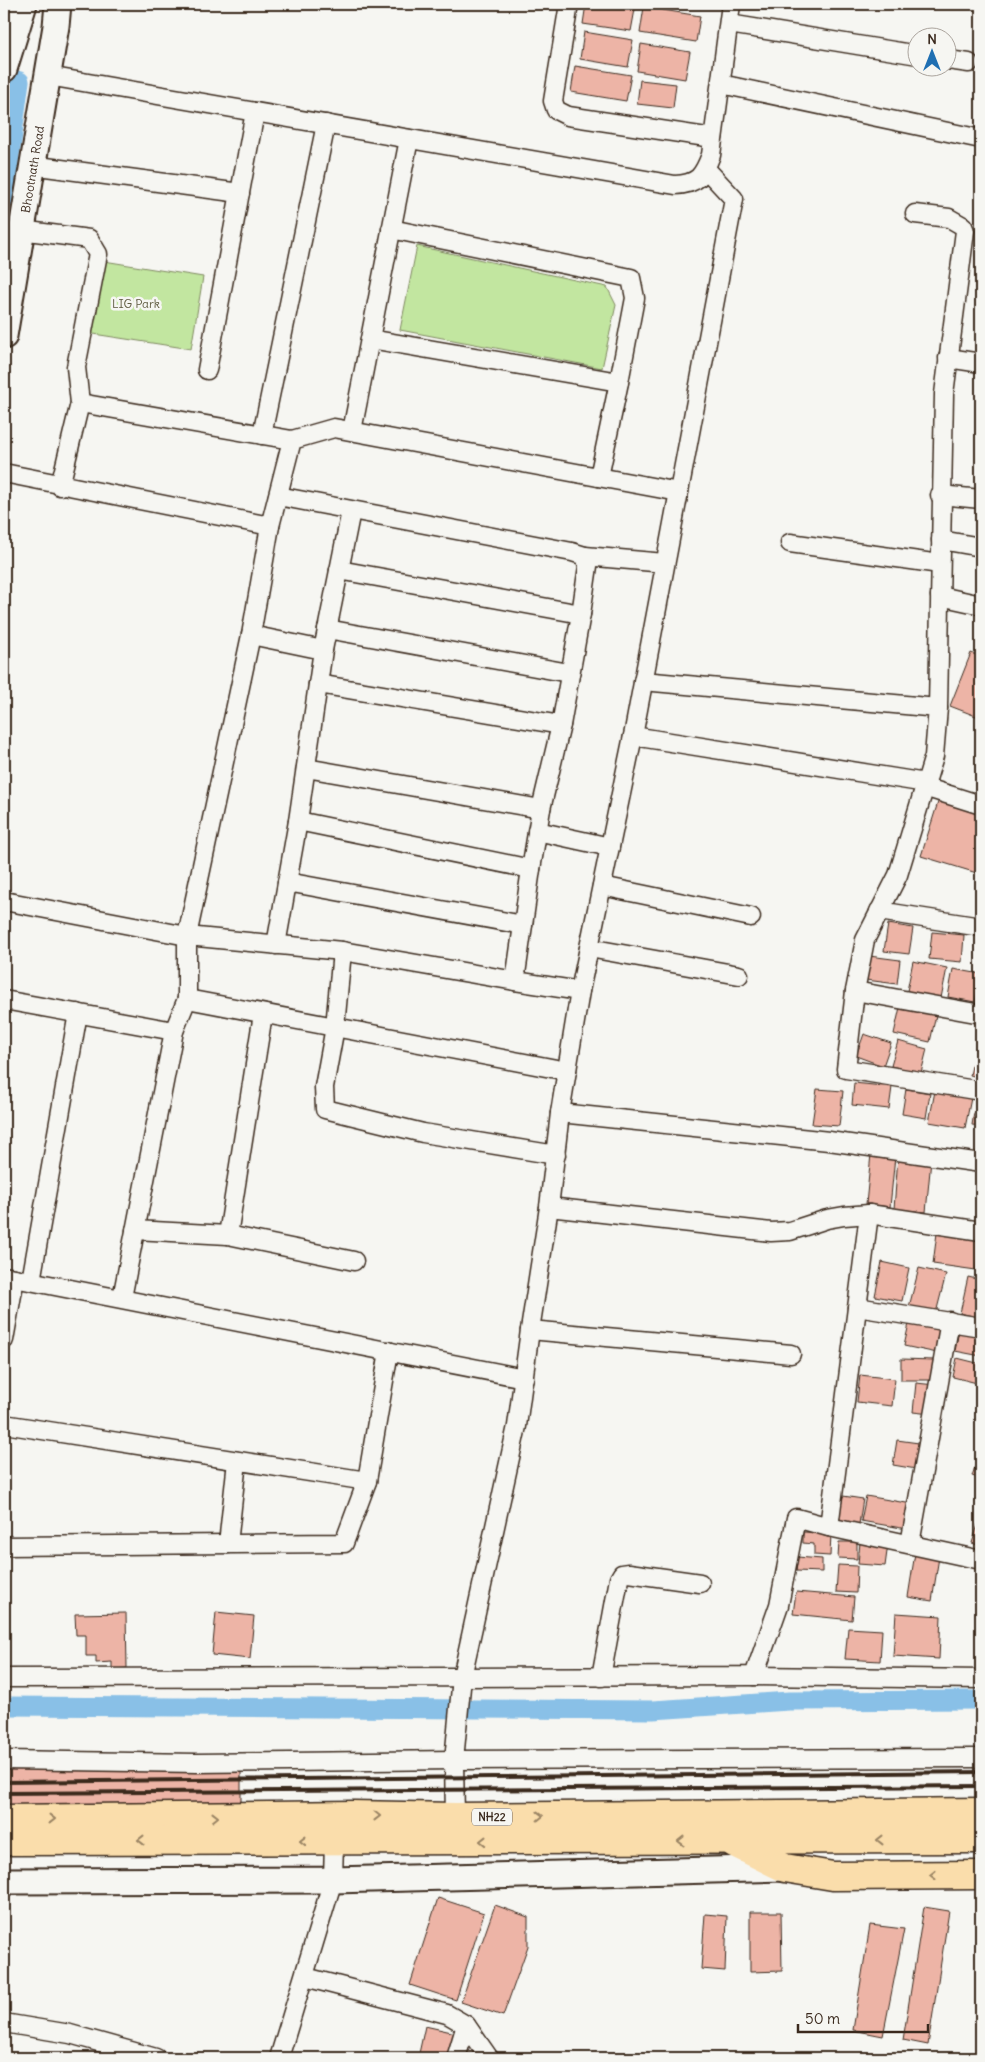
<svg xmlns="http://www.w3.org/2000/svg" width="985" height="2062" font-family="Delius,sans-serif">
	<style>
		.green { fill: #c2e6a0; stroke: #7e885f }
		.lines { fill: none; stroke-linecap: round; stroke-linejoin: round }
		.canal { stroke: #89c0e7; stroke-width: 19 }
		.building { fill: #edb4a6; stroke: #3b2a1e }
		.street-casing { stroke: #3b2a1e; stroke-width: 21 }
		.secondary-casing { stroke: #3b2a1e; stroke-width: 29 }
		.highway-casing { stroke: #3b2a1e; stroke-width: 31 }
		.street { stroke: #f6f6f2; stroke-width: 18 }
		.secondary { stroke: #f6f6f2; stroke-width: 25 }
		.highway { stroke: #faddab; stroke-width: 28 }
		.rail { stroke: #3b2a1e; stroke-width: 4 }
		.oneway { stroke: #9a8464 }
		.labels { text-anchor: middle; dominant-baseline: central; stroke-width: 5; stroke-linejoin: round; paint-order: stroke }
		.shield { fill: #f6f6f2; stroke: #73675e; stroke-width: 1 }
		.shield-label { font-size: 11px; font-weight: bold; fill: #3b2a1e }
		.street-label { font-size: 12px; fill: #3b2a1e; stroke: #f6f6f2 }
		.park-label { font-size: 12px; fill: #5d593e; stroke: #f6f6f2 }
	</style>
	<rect width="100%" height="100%" fill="#f6f6f2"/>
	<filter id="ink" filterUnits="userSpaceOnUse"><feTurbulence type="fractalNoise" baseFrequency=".02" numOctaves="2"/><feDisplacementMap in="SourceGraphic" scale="10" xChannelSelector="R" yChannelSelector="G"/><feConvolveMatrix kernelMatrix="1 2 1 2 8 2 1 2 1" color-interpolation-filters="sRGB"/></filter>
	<g filter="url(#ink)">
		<g class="green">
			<polygon points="417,246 607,287 616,305 602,368 400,330"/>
			<polygon points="104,261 203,277 191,349 87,333"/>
		</g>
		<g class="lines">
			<g class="canal">
				<polyline points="4,76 20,81 4,200"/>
				<polyline points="4,1706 653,1710 789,1701 981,1700"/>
			</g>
		</g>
		<g class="building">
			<polygon points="586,4 636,4 631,31 583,24"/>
			<polygon points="644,7 700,16 696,42 640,33"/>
			<polygon points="584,32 633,40 628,67 580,59"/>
			<polygon points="641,44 690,52 685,79 637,71"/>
			<polygon points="575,66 631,75 626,101 571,92"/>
			<polygon points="640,80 676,84 673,108 637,104"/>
			<polygon points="971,653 981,657 981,718 950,706"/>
			<polygon points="939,799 981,812 980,874 921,856"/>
			<polygon points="888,924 913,928 909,954 884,951"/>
			<polygon points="932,932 964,935 962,962 929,959"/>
			<polygon points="869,956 900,960 897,984 866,980"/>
			<polygon points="913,961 947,968 941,998 907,991"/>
			<polygon points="953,969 981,974 975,1002 948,997"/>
			<polygon points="900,1007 936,1015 930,1042 894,1034"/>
			<polygon points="864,1034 891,1043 883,1066 856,1056"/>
			<polygon points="898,1041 927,1049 921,1073 891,1066"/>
			<polygon points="975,1052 981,1053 981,1078 970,1075"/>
			<polygon points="854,1083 892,1087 889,1109 852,1105"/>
			<polygon points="817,1089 843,1091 839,1126 812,1124"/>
			<polygon points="906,1089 930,1093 926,1118 902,1114"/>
			<polygon points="935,1091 971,1098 965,1128 929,1122"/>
			<polygon points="981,1112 981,1126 972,1125 974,1113"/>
			<polygon points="871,1154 895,1156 890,1207 866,1204"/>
			<polygon points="898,1157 931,1160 926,1212 894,1209"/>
			<polygon points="937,1233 980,1240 976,1270 933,1264"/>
			<polygon points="882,1262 909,1268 902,1301 875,1296"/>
			<polygon points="919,1268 946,1274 936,1313 909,1307"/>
			<polygon points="968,1277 981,1280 981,1318 960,1313"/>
			<polygon points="910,1319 947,1326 942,1354 904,1346"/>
			<polygon points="960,1325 981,1329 981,1356 955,1351"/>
			<polygon points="957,1358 981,1364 981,1384 953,1377"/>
			<polygon points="901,1359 934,1360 934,1380 901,1380"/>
			<polygon points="860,1375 895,1379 892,1406 857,1402"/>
			<polygon points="916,1383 935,1385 931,1414 913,1412"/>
			<polygon points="897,1440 926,1444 922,1470 893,1465"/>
			<polygon points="981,1449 981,1479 972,1476"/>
			<polygon points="843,1496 863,1499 859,1524 838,1521"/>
			<polygon points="866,1496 918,1505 913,1530 861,1521"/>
			<polygon points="981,1516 981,1546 972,1543"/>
			<polygon points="803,1532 831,1533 830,1556 814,1555 814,1544 803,1543"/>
			<polygon points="839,1542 857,1542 857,1559 838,1558"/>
			<polygon points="860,1542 888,1544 885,1566 858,1564"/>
			<polygon points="915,1553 939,1557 932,1601 908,1597"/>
			<polygon points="797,1557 822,1559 822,1572 796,1571"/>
			<polygon points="838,1565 857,1566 856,1593 836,1592"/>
			<polygon points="796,1592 854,1597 852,1620 793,1614"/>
			<polygon points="216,1612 254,1616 250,1659 212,1655"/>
			<polygon points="126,1613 127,1668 112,1669 112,1662 96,1663 96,1656 86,1656 86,1635 76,1635 75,1614"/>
			<polygon points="896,1613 941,1616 939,1659 893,1656"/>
			<polygon points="848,1628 882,1630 880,1661 845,1659"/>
			<polygon points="4,1757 241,1757 241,1811 4,1812"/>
			<polygon points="438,1898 484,1913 456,2000 410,1985"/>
			<polygon points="495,1905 528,1917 528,1946 503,2016 461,2002"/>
			<polygon points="924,1907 949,1911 928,2045 903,2040"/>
			<polygon points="750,1912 781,1912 782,1971 750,1972"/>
			<polygon points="705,1914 727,1916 725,1971 701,1969"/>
			<polygon points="870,1925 904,1929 883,2036 853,2030"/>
			<polygon points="425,2026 456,2033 450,2058 418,2058"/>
		</g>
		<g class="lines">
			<defs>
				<g id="street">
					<polyline points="569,4 553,101 556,110 568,116 713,138"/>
					<polyline points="729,24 918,55"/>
					<polyline points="948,60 969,63"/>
					<path d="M48 76 675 185C698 184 703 176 711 155L731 4"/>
					<polyline points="721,84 981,139"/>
					<polyline points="31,165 240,193"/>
					<polyline points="706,169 734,199 633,736 580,991 560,1113 549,1207 530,1330 517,1426 462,1677 754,1676 779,1605 796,1518 829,1527 869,1214"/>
					<polyline points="915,214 949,218 963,226 965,231 944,394 938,708"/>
					<polyline points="21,230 89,239 98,254 76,367 80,403 60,486"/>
					<polyline points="370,339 619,382 635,298 631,278 391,229"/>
					<polyline points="948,358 981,363"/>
					<polyline points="207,370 255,112"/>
					<polyline points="80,403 292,440"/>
					<polyline points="352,431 409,139"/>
					<polyline points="262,435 326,124"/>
					<polyline points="4,473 270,526 292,440 334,428 679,492"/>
					<polyline points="599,477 619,382"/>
					<polyline points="940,495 981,499"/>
					<polyline points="278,496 572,552 585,556 588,566 581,614 561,725 541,809 531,869 515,981 342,951 335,1027 324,1087 325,1109 423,1133 556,1155"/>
					<polyline points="941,540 981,547"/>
					<polyline points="790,543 940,564"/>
					<polyline points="585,556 665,563"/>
					<polyline points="339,570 581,614"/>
					<polyline points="940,596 981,605"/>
					<polyline points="327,629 569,673"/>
					<polyline points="251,635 323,650"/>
					<polyline points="643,681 938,708 934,756 898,875 865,940 855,991 846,1069 981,1091"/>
					<polyline points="318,684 561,725"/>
					<polyline points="633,736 926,783"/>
					<polyline points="306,768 541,809"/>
					<polyline points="924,787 981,805"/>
					<polyline points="298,821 531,869"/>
					<polyline points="537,831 610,847"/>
					<polyline points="287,882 523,925"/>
					<polyline points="602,886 751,917"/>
					<polyline points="4,901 187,936 251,635 270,526"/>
					<polyline points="879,911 981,927"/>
					<polyline points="276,945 298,821 323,650 351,511"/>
					<polyline points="589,948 739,975"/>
					<polyline points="515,981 580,991"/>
					<polyline points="855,991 981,1014"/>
					<polyline points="187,999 567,1071"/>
					<polyline points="4,1000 174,1031"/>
					<polyline points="560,1113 829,1141 981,1163"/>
					<polyline points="549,1207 771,1232 790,1231 827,1219 844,1216 869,1214 981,1231"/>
					<polyline points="135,1230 228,1235 354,1261"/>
					<polyline points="228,1235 263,1014"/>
					<polyline points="4,1276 524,1378"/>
					<polyline points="31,1281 78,1013"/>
					<polyline points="122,1298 174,1031 187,999 187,936 342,951"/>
					<polyline points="857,1307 981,1327"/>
					<polyline points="530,1330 791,1354"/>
					<polyline points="4,1340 15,1278"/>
					<polyline points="4,1424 367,1481"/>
					<polyline points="829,1527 981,1560"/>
					<polyline points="228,1544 237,1461"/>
					<polyline points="910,1544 950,1321"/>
					<polyline points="4,1546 344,1543 367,1481 389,1351"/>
					<polyline points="754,1676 981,1679"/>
					<polyline points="601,1677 619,1579 622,1574 629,1573 700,1583"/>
					<polyline points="4,1678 462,1677 454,1760 455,1817"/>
					<polyline points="4,1760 197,1763 454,1760 981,1758"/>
					<polyline points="305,1977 447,2014 466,2025 489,2058"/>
					<polyline points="4,2023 70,2034 156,2058"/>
					<polyline points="279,2058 333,1880 334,1841"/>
					<polyline points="456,2058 466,2025"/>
				</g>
				<g id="secondary">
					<polyline points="4,69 24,4"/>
					<path id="s1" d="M4 336 56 26 58 4"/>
					<polyline points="4,1881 333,1880 785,1868"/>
				</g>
				<g id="highway">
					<polyline points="4,1819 353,1815 455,1817 981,1812"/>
					<polyline points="4,1841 981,1839"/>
					<polyline points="734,1843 785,1868 833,1876 981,1875"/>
				</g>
			</defs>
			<use href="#street" class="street-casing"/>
			<use href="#secondary" class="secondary-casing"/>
			<use href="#highway" class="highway-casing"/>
			<use href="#street" class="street"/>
			<use href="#secondary" class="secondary"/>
			<use href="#highway" class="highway"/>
			<g class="rail">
				<polyline points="4,1782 981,1772"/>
				<polyline points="4,1793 981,1786"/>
			</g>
		</g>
		<defs><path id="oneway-chevron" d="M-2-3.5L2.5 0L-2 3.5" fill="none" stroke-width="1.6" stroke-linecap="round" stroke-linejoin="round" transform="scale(1.25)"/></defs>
		<g class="oneway">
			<use href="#oneway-chevron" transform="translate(377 1816) rotate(1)"/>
			<use href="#oneway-chevron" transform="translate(540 1816) rotate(-1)"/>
			<use href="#oneway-chevron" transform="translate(215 1817) rotate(-1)"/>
			<use href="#oneway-chevron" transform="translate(52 1819)"/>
			<use href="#oneway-chevron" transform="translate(141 1840) rotate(-180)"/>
			<use href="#oneway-chevron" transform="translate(880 1840) rotate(180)"/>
			<use href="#oneway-chevron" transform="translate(303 1841) rotate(-180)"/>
			<use href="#oneway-chevron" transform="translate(483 1841) rotate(180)"/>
			<use href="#oneway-chevron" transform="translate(681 1841) rotate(180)"/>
			<use href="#oneway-chevron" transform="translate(933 1875) rotate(180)"/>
		</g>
	</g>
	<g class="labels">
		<rect class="shield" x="472" y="1808.5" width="40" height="17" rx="4"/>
		<g class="shield-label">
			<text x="492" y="1817">NH22</text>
		</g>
		<g class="street-label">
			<text stroke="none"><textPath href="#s1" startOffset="169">Bhootnath Road</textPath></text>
		</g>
		<g class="park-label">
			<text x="136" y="303">LIG Park</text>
		</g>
	</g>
	<rect width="985" height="2062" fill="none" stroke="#f6f6f2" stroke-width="20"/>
	<rect x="10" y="10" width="965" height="2042" fill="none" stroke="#3b2a1e" stroke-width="2" filter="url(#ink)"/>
	<g transform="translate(932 52)"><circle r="24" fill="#f6f6f2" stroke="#aba49d"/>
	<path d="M0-4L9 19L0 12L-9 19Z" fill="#1f6fb2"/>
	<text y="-8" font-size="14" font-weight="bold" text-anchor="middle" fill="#3b2a1e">N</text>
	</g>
	<path d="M798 2024v8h130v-8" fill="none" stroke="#3b2a1e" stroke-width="2.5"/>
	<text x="805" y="2024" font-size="15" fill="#3b2a1e" stroke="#f6f6f2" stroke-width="4" paint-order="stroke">50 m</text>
</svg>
